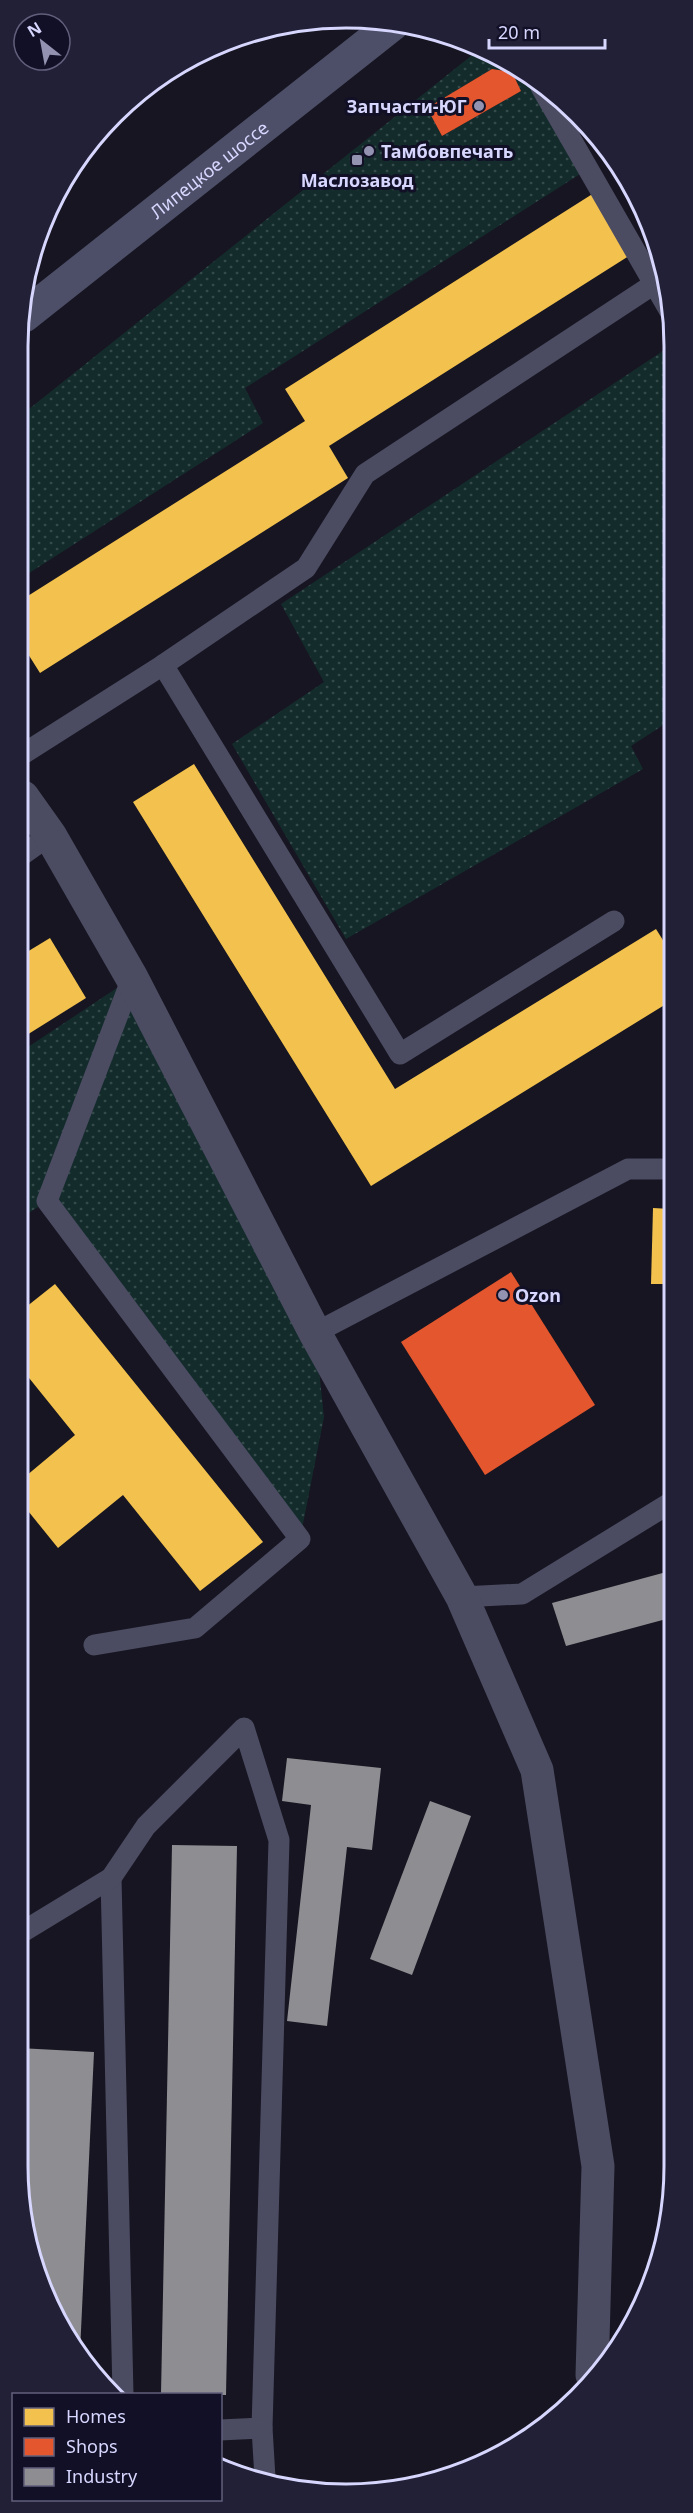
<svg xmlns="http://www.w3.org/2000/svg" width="693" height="2513" font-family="'Noto Sans',sans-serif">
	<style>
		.grass { fill: url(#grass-dots); fill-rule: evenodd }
		.homes { fill: #f2c14e }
		.shops { fill: #e4572e }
		.industry { fill: #8d8d92 }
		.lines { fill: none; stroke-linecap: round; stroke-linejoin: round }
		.lane { stroke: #4b4b62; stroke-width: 21 }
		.street { stroke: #4b4b62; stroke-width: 33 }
		.secondary { stroke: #4d4f68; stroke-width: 33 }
		.poi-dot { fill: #9392b1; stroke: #121026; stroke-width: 2 }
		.labels { text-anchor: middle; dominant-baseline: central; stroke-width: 6; stroke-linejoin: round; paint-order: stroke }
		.poi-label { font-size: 18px; font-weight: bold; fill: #d7d6fe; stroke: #121026; text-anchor: start }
		.street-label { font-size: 18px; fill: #d7d6fe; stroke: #121026 }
		.rim { fill: none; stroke: #d7d6fe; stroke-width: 3 }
	</style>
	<defs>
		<pattern id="grass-dots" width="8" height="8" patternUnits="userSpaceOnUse" patternTransform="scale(1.5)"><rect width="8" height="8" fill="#132c2b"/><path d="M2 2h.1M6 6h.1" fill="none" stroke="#354a4b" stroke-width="1.8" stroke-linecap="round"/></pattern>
	</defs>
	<rect width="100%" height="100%" fill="#161521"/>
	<g class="grass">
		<path d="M481 48 492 52 541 87 588 169 245 388 263 423 23 577 24 413ZM492 69 512 72 521 91 442 136 427 108Z"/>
		<polygon points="672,345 671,720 631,746 643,769 346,939 232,744 324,682 281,604"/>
		<polygon points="132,978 315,1333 324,1417 300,1539 47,1201 21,1218 22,1051"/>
	</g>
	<g class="homes">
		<polygon points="594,193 632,254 329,446 348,478 40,673 23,646 23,599 305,421 285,389"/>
		<polygon points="194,764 395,1089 656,929 671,953 671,1001 371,1186 133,802"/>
		<polygon points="50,938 86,998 22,1038 22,955"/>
		<polygon points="653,1208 671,1209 670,1284 651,1284"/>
		<polygon points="55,1284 263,1542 200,1591 123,1495 58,1548 20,1501 20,1481 75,1435 21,1368 21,1311"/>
	</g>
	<g class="shops">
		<polygon points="492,69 512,72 521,91 442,136 427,108"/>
		<polygon points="511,1272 595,1405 485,1475 401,1342"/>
	</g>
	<g class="industry">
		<polygon points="670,1571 670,1618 566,1646 552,1603"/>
		<polygon points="287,1758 381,1768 372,1850 347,1847 327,2026 287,2021 311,1805 282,1801"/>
		<polygon points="430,1801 471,1816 412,1975 370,1959"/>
		<polygon points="172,1845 237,1846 226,2395 161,2394"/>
		<polygon points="19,2048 94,2052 80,2352 43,2292 18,2166"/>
	</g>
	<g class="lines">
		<g class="lane">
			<polyline points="541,87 672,315"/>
			<polyline points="163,665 400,1054 614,921"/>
			<polyline points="23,754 163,665 306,568 365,474 654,284"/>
			<polyline points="22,855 50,835"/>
			<polyline points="315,1333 628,1169 671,1169"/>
			<polyline points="462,1597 522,1594 670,1503"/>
			<polyline points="94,1645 195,1628 300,1539 47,1201 132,978"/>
			<polyline points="111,1878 123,2394"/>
			<polyline points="19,1934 111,1878 146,1826 244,1728 279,1840 262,2428 265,2478"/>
			<polyline points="220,2430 262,2428"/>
		</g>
		<polyline class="street" points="23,797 50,835 132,978 315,1333 462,1597 537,1770 598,2166 592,2375"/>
		<path class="secondary" id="s1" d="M24 316 393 24"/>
	</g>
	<g class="poi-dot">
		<circle cx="479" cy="106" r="6"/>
		<circle cx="369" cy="151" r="6"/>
		<rect x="351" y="154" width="12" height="12" rx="3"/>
		<circle cx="503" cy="1295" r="6"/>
	</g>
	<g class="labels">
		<g class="poi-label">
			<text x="467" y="106" text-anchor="end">Запчасти-ЮГ</text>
			<text x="381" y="151">Тамбовпечать</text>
			<text x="357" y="180" text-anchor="middle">Маслозавод</text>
			<text x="515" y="1295">Ozon</text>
		</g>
		<g class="street-label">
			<text stroke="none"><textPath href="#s1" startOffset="236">Липецкое шоссе</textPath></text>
		</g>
	</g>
	<path d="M0 0H693V2513H0ZM346 28H346A318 318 0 0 1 664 346V2166A318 318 0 0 1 346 2484H346A318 318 0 0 1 28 2166V346A318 318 0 0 1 346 28Z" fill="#222037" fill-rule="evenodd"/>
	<path class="rim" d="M346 28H346A318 318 0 0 1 664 346V2166A318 318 0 0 1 346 2484H346A318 318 0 0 1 28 2166V346A318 318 0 0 1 346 28Z"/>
	<rect x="12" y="2393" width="210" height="108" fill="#121026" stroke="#615f7c" stroke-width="1.5"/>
	<rect x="24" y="2408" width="30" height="18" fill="#f2c14e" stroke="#615f7c" stroke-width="1.5"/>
	<text x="66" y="2423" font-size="18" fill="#d7d6fe">Homes</text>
	<rect x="24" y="2438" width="30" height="18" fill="#e4572e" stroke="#615f7c" stroke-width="1.5"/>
	<text x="66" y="2453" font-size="18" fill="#d7d6fe">Shops</text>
	<rect x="24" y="2468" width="30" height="18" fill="#8d8d92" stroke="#615f7c" stroke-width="1.5"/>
	<text x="66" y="2483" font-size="18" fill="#d7d6fe">Industry</text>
	<g transform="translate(42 42) rotate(329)"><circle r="28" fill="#121026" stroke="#615f7c" stroke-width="1.5"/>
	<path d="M0-4.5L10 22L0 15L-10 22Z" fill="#9392b1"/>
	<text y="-9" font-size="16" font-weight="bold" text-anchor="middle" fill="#d7d6fe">N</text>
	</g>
	<path d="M489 39v9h116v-9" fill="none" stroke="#d7d6fe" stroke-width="3"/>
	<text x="498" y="39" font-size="18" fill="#d7d6fe" stroke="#121026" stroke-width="4.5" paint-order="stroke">20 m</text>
</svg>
